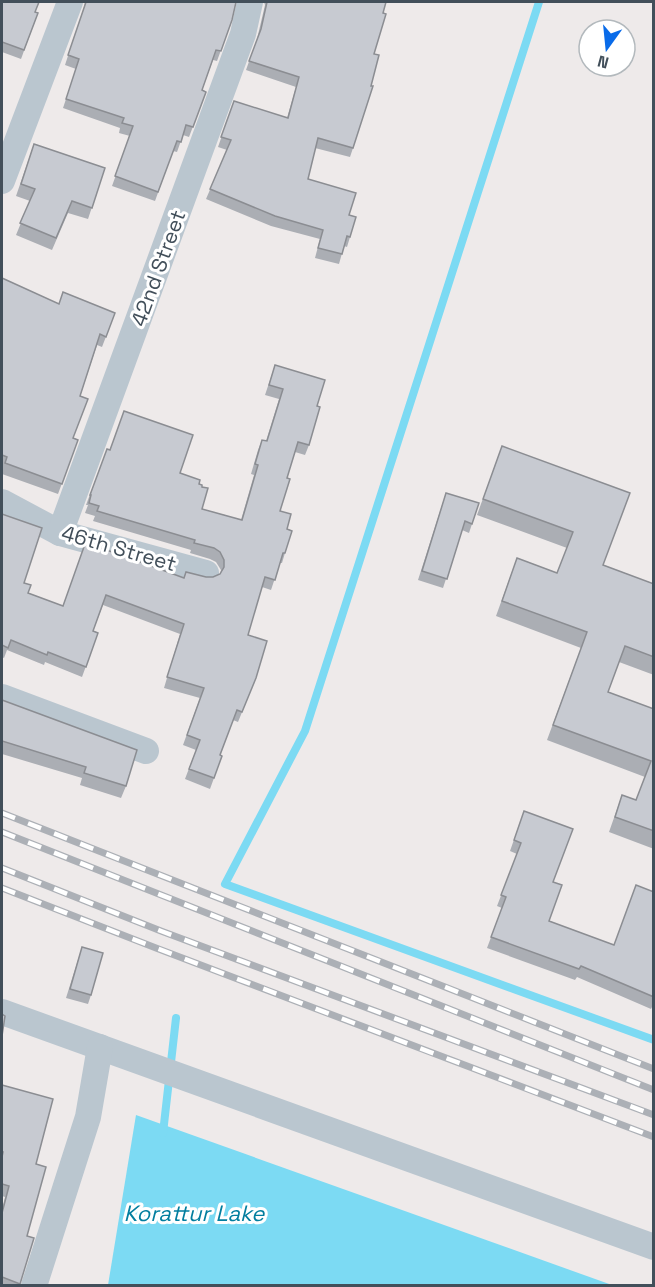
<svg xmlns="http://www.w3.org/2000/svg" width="655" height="1287" font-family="'Space Grotesk',sans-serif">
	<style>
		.water { fill: #7cdaf3 }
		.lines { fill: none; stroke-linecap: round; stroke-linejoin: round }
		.stream { stroke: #7cdaf3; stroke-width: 8 }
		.street { stroke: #bac6cf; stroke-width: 26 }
		.rail-casing { stroke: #acb0b6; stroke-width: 7 }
		.rail { stroke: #fff; stroke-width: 4.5; stroke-dasharray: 14; stroke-linecap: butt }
		.wall { fill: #abaeb4 }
		.building { fill: #c7cad1; stroke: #8b8d92; stroke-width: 1.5 }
		.labels { text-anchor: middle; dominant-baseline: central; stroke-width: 6; stroke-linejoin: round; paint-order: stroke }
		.street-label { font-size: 21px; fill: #424f5a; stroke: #fff }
		.water-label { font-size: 22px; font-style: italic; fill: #027e9f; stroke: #fff }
	</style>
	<rect width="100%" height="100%" fill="#eeeaea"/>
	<polygon class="water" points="136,1115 612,1285 108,1285"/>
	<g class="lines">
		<g class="stream">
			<polyline points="539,2 305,731 225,884 654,1040"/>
			<polyline points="163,1133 176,1018"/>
		</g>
		<g class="street">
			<polyline points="2,181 70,2"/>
			<polyline points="2,502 60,533 206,573"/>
			<polyline points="60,533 243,34 250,2"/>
			<polyline points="2,697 146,751"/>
			<polyline points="2,1012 654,1247"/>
			<polyline points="34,1286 88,1117 100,1047"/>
		</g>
		<defs>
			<g id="rail">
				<polyline points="2,813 654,1069"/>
				<polyline points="2,832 654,1090"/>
				<polyline points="2,868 161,931 654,1115"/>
				<polyline points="2,888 156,948 654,1137"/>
			</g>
		</defs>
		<use href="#rail" class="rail-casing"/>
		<use href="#rail" class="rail"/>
	</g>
	<g class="wall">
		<polygon points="2,2 38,13 21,59 2,52"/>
		<polygon points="85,2 236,2 232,20 217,61 213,60 202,90 206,92 189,137 183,135 177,152 173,151 155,201 112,186 130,136 119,133 120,128 63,108 76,69 65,65 84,7"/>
		<polygon points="264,2 386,2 383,13 353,148 350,157 315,148 308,179 349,215 350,237 347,247 344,246 339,264 315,258 320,239 271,226 206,199 227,150 218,147 234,101 287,118 296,87 246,70 257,39 265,5"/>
		<polygon points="34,144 105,168 88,219 68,213 52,250 16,235 30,201 16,196"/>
		<polygon points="2,278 59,304 115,313 102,347 97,345 80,396 73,438 78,440 58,494 2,474 3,468 2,467"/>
		<polygon points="275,365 317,406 309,445 305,455 295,452 287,478 280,511 287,529 285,553 282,563 280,563 271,590 262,587 248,635 256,678 238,722 233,720 220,755 222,756 210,789 185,779 196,750 183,745 200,698 164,688 180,634 103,605 93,631 98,633 82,677 45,662 44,665 7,650 4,658 2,657 2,514 24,583 28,593 63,606 85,544 183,578 213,577 220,574 221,570 216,562 210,559 190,553 191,550 93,521 95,516 85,513 88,505 86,505 107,449 180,473 199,484 202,509 241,520 254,475 251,474 258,450 262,440 266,441 279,399 265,395"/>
		<polygon points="502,446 603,565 654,584 654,675 619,662 608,692 654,709 654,849 609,832 622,795 636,800 645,777 547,740 581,648 496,616 517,558 557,573 567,548 477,515"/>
		<polygon points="443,502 479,503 469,533 462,530 443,588 418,580"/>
		<polygon points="2,700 126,786 121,798 80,785 82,778 2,754"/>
		<polygon points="524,811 553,882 549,921 614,945 654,892 654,1003 651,1009 577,977 575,980 487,948 502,908 497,906 517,854 510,851"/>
		<polygon points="82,947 91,995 88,1004 66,998"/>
		<polygon points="2,1085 36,1164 27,1236 34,1238 19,1286 2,1286 2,1209 5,1197 2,1196"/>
	</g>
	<g class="building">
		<polygon points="2,2 39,2 35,12 38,13 24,50 2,42"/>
		<polygon points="86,2 236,2 232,20 221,51 216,50 202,90 206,92 193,127 186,125 181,142 177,141 158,192 115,176 133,126 122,123 124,118 66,99 79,59 68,55"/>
		<polygon points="267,2 386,2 383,13 386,14 374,54 379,55 371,86 373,86 353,148 318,138 308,179 356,193 349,215 356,217 350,237 347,236 342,254 318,248 323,230 275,216 210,189 231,140 221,137 234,101 288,118 299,77 249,61 261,29"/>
		<polygon points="34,144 105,168 92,208 72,201 56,238 20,223 35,189 21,184"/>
		<polygon points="2,278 59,304 63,292 115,313 106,337 100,334 80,396 88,399 73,438 78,440 62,484 5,463 7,457 2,455"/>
		<polygon points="275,365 325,380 317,406 320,407 309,445 298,442 287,478 290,479 280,511 291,514 287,529 292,531 285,553 283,553 275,580 265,577 248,635 267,641 256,678 242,712 237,710 220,755 222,756 214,778 189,769 200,740 187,735 204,688 167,677 184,624 106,595 93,631 98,633 86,667 48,652 47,655 11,640 8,648 2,645 2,514 42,528 24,583 31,585 28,593 63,606 85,544 116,553 184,578 186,572 206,577 213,577 220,574 224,567 224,560 220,552 214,548 194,543 195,540 97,511 99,506 89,503 91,495 90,495 107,449 110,450 124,411 193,435 180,473 200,480 199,484 202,485 202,487 208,488 202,509 242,520 258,465 255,464 262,440 267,441 283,389 269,385"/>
		<polygon points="502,446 630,493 603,565 654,584 654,657 625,646 608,692 654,709 654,831 615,817 622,795 636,800 651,761 553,725 587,632 502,601 517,558 557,573 573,532 483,499"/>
		<polygon points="446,493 479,503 472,524 465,521 447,579 422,571"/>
		<polygon points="2,700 137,750 126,786 84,773 86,767 2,741"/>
		<polygon points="524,811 573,829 553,882 562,885 549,921 614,945 636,885 654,892 654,997 581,966 579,969 491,937 506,897 501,895 521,843 514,840"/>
		<polygon points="82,947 103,953 91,995 70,989"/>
		<polygon points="2,1014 5,1016 2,1036"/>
		<polygon points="2,1085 53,1099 36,1164 46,1167 27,1236 34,1238 20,1284 2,1277 2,1213 9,1186 2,1184 2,1157 3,1152 2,1152"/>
	</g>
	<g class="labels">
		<g class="street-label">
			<text transform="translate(158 268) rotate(-70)">42nd Street</text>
			<text transform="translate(119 548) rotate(16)">46th Street</text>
		</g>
		<g class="water-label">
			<text x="194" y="1213">Korattur Lake</text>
		</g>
	</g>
	<rect width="655" height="1287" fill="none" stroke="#424f5a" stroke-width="6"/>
	<g transform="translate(607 48) rotate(195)"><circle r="28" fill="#ffffff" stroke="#b3b9bd" stroke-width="1.5"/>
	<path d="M0-4.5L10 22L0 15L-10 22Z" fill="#096be9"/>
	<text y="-9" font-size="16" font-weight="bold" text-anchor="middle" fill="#424f5a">N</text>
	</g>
</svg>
